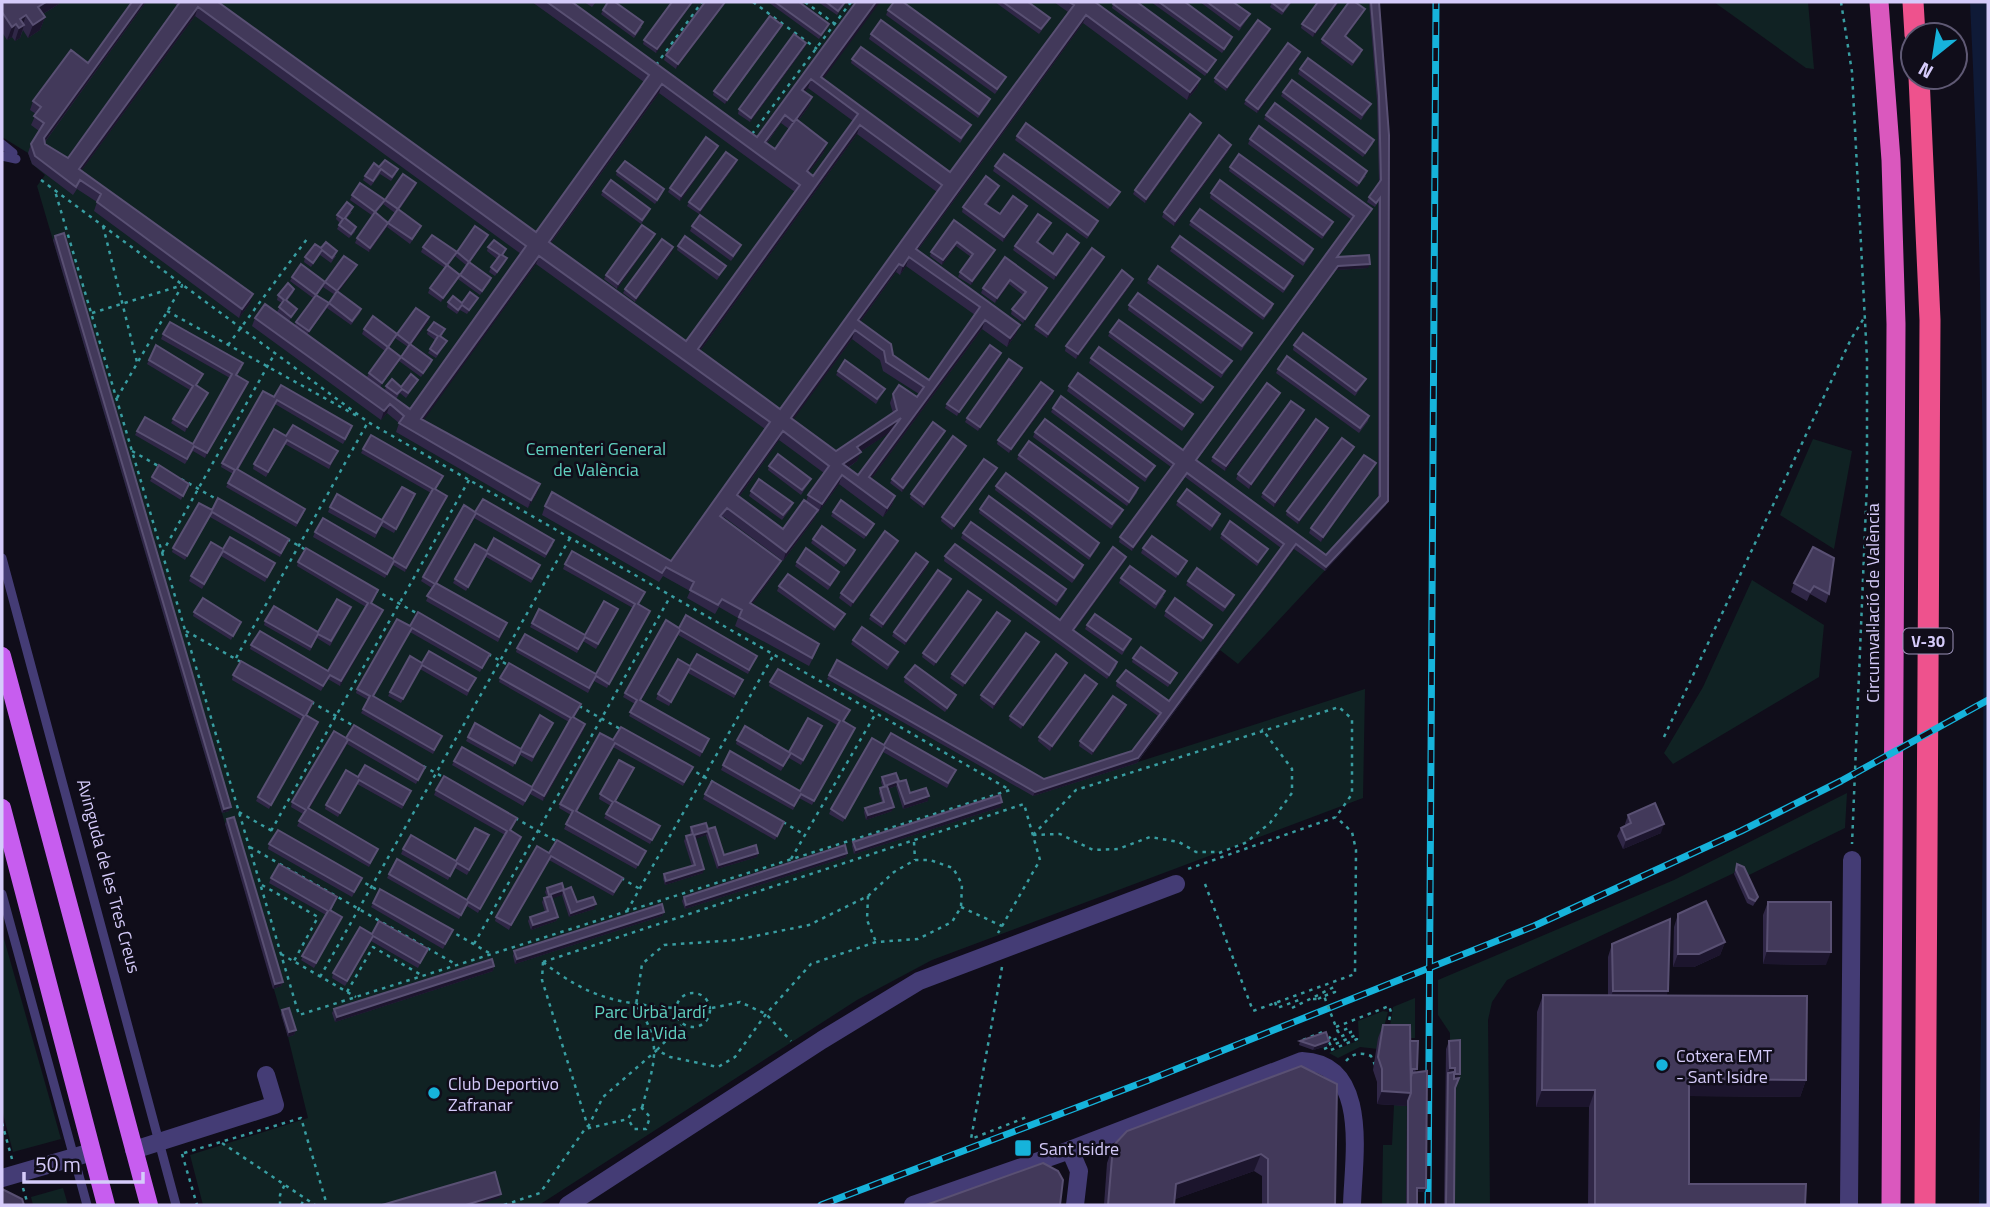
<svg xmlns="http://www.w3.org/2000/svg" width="1990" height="1207" font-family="'Titillium Web',sans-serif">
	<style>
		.green { fill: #102223 }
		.water { fill: #0f1a37 }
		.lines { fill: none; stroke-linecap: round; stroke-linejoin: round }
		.path { stroke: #389da1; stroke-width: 2.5; stroke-dasharray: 3.5 5; stroke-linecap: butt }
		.service { stroke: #443c75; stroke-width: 9 }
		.minor { stroke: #443c75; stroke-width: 18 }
		.primary { stroke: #c75def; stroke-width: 18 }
		.trunk { stroke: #da58be; stroke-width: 19 }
		.motorway { stroke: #ee528d; stroke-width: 21 }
		.rail-casing { stroke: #16b3db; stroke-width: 7 }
		.rail { stroke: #100d1a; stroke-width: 4.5; stroke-dasharray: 13; stroke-linecap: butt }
		.path-bridge { stroke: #389da1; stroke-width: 2.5; stroke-dasharray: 3.5 5; stroke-linecap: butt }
		.wall { fill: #302747; fill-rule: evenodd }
		.shaded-wall { fill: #1c152d }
		.building { fill: #42395a; stroke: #595073; stroke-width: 2; fill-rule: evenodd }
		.poi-dot { fill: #16b3db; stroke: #100d1a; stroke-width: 2.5 }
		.labels { text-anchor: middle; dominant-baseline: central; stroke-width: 5; stroke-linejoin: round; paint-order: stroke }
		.shield { fill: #100d1a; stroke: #9a92b7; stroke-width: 2 }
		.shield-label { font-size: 16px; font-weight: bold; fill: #d5cbfa }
		.park-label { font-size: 18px; fill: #60d1c0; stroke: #100d1a }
		.street-label { font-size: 18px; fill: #d5cbfa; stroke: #100d1a }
		.poi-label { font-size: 18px; fill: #d5cbfa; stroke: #100d1a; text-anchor: start }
	</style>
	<rect width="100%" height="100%" fill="#100d1a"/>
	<g class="green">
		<polygon points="2,2 1378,2 1386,505 1238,664 1220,650 1138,762 1365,689 1363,798 932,960 857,1000 539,1205 203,1205 190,1155 308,1118 288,1037 37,186 45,175 32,164 28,153 2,137"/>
		<polygon points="1714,2 1808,2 1814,69 1806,68"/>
		<polygon points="1813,439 1852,451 1834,549 1780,515"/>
		<polygon points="1752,580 1824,625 1819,677 1673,764 1664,753 1703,687"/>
		<polygon points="1847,793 1845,828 1745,877 1736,869 1734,873 1507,980 1492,1002 1488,1020 1490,1205 1453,1205 1457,1050 1450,1049 1450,1033 1438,1015 1438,980 1674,880"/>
		<polygon points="2,932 61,1139 13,1152 2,1110"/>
		<polygon points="1415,998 1415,1038 1388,1038 1393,1007"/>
		<polygon points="1383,1011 1388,1012 1378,1049 1360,1047 1338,1058 1329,1053 1359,1040 1358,1021"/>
		<polygon points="1394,1105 1407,1106 1406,1205 1382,1205 1383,1145 1392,1145"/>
		<polygon points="63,1188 68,1205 33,1205 31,1197"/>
	</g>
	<path class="water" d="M1970 2H1988V1205H1979C1983 804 1990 402 1970 2Z"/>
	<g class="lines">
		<g class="path">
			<polyline points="753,2 817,49"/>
			<polyline points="805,2 835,24"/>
			<polyline points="1841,2 1852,72 1867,359 1867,482 1852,844"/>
			<polyline points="656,65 702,2"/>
			<polyline points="752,134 851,2"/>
			<polyline points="41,180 368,422 1010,790 299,1015 55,191"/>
			<polyline points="103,226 137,362"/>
			<polyline points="167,311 357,416"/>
			<polyline points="92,313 183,285"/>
			<polyline points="228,345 307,239"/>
			<polyline points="117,398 182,286"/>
			<polyline points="132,451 160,467"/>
			<polyline points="181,479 218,500"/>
			<polyline points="287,539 306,550"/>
			<polyline points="162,553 275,353"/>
			<polyline points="375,590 418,614"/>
			<polyline points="186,631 241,662"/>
			<polyline points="488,654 510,666"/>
			<polyline points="236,658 368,422"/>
			<polyline points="311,702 354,726"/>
			<polyline points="579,706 622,730"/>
			<polyline points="1664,737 1851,339 1864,318"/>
			<polyline points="423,766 445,778"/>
			<polyline points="689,768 713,782"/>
			<polyline points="239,812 279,835"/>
			<polyline points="515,818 558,842"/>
			<polyline points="783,822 805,835"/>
			<polyline points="271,831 469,480"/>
			<polyline points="1033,835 1076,790 1339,707 1352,719 1352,794 1336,817 1185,870"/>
			<polyline points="1033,835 1060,834 1093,850 1118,849 1150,837 1179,842 1196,852 1219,852"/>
			<polyline points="914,842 915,860"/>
			<polyline points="250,847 457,965"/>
			<polyline points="1219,853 1245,843 1270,823 1292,793 1292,769 1262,729"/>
			<polyline points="791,859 876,713"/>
			<polyline points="621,878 640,889"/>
			<polyline points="358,879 379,891"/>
			<polyline points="1205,884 1253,1011 1355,974 1356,850 1352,832 1336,817"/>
			<polyline points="262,885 318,917 294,961"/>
			<polyline points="868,896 867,920 876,942"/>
			<polyline points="961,907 1002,926"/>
			<polyline points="627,911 773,656"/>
			<polyline points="449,930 491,954"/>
			<polyline points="474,944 670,597"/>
			<polyline points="281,954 356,997"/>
			<polyline points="543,962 1024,804 1040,860 998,933"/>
			<polyline points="543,962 542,980 588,1127"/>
			<path d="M543 962C590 999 618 1003 675 1008"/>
			<polyline points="1002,967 971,1139 1027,1117"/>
			<polyline points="320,977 570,538"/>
			<polyline points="347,992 373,947 423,976"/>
			<circle cx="693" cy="1010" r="17"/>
			<polyline points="1313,999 1318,999"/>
			<polyline points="1275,1002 1277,1008 1299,1000 1301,1004"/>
			<polyline points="712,1008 740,1002 766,1014 791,1041"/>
			<polyline points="1292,1008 1334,987 1335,992 1324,996"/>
			<polyline points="1336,1027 1389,1006 1391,1012 1388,1025"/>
			<polyline points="1328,1039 1334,1034"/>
			<polyline points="1303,1040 1325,1031 1326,1034"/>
			<polyline points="1324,1049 1331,1046 1329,1042 1351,1032 1349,1028 1338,1032"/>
			<polyline points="657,1050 681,1025"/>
			<polyline points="1331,1050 1357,1039 1356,1035 1331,1046"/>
			<path d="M1346 1061C1353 1053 1361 1052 1371 1056L1375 1065"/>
			<polyline points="2,1123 12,1159"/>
			<path d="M588 1127 603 1097 657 1050 670 1057 718 1067 735 1057 766 1014 811 964 876 942 918 939 952 922 961 907 962 884 953 868 930 860H915L894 872 868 896 809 925 736 940 664 945 642 964 636 1005C665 1044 653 1065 642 1108"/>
			<polyline points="222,1143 315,1205"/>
			<polyline points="184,1153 301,1118 327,1205"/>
			<polyline points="182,1154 197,1205"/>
			<polyline points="23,1188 28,1205"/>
			<polyline points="280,1205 280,1195 285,1184"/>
			<polyline points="301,1205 305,1198"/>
			<polyline points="504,1205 540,1193 585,1129 628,1119 633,1110 642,1108 650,1117 646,1129 634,1129 628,1119"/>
		</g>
		<g class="service">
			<polyline points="2,144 13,153"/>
			<polyline points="2,156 16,159"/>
			<polyline points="2,558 176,1205"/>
			<polyline points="2,894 87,1205"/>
		</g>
		<g class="minor">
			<polyline points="134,1150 275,1105 266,1075"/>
			<polyline points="1070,1150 1079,1171 1075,1205"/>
			<polyline points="2,1178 92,1152"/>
			<polyline points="568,1205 822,1040 919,981 1176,884"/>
			<path d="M913 1205 1070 1150 1302 1061C1371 1064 1353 1160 1352 1205"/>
			<polyline points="1849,1205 1852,860"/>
		</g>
		<g class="primary">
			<polyline points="2,656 149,1205"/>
			<polyline points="2,808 106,1205"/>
		</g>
		<polyline class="trunk" points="1879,2 1891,160 1896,324 1891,1205"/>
		<g class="motorway">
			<polyline points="1913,2 1915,35"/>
			<polyline points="1919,77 1930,320 1925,1205"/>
		</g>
		<defs>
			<g id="rail">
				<polyline points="821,1205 1149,1080 1534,926 1741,831 1841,781 1988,700"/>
				<polyline points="1428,1205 1436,2"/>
			</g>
		</defs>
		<use href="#rail" class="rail-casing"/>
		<use href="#rail" class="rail"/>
		<polyline class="path-bridge" points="1318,999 1324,996 1338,1032 1334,1034"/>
	</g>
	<g class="wall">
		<polygon points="2,2 59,2 59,4 43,14 45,17 40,30 28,38 23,30 20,38 15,41 12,37 7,40 2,32"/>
		<path d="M132 2H146L45 142V144L68 158 177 5 172 2H218L536 232 644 82 532 2H572L757 137 856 2 823 79 950 172 1068 12 1054 2H1099L1097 3 1200 79 1197 88 1187 100 1083 23 918 250 1016 334 1007 347 982 329 871 479 895 496 892 505 883 517 839 484 818 513 817 512 814 519 783 561 724 517 723 518 781 561 777 570 752 604 819 644 816 652 809 666 735 626 738 618 719 607 715 614 687 598 690 591 663 576 659 582 542 515 545 506 671 561 765 429 536 264 423 420 537 493 528 508 396 432 399 423 387 413 381 420 252 326 255 318 295 325 296 322 313 298 290 281 292 277 325 282 323 287 317 295 329 303 335 295 323 287 325 282 355 269 338 292 361 309 360 313 351 325 327 308 307 335 385 390 386 386 401 387 418 380 416 384 406 398 400 393 396 399 410 409 521 254 195 16 81 171 250 303 239 318 94 211 97 202 77 189 73 195 32 164 28 153 31 144 39 131 31 125 36 114 30 110 33 101 88 63ZM808 88 853 121 813 176 809 172 824 152 798 121 809 106 812 97 804 92ZM659 93 795 192 686 341 551 243ZM781 123 789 129 775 149 767 143ZM857 134 937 192 780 409 700 351ZM906 266 975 315 929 380 893 355 860 322 896 272 900 275ZM852 339 880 360 883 371 919 394 917 397 893 394 890 403 893 413 836 451 793 419ZM891 431 858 475 848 468 857 461 860 452ZM779 440 824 473 808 495 806 502 783 529 739 497Z"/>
		<polygon points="584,2 596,2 592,7"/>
		<polygon points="672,2 693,2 656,53 643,44 644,40"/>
		<polygon points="705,2 676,69 664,60 666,55"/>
		<polygon points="768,2 799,2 827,28 819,39"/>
		<polygon points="818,2 846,2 837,15"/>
		<polygon points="995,2 1028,2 1050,18 1048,22 1039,34"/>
		<polygon points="1151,2 1185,2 1232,37 1231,41 1222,53"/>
		<polygon points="1200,2 1233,2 1248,18 1239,31"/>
		<polygon points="1272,2 1292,2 1282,15 1270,7"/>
		<polygon points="1339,2 1313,37 1301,28 1302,24"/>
		<polygon points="1369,2 1379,2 1386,505 1325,571 1294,549 1137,763 1033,796 827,679 829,675 1044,779 1132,751 1158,716 1116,686 1117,681 1169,701 1281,548 1185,477 1132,551 1119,542 1120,537 1171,467 1067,391 1069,386 1183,450 1352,220 1248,144 1250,139 1370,213 1338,257 1368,268 1336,270 1197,460 1326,555 1378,498 1378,202 1375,207 1367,202 1369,197 1379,183 1377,101"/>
		<polygon points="1113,4 1214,64 1205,76 1112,8"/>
		<polygon points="603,10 642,27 634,38 601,14"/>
		<polygon points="888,10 1004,81 995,94 886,15"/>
		<polygon points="1363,13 1346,37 1361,54 1352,66 1321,43 1322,39"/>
		<polygon points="782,25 780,29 725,104 713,95 714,91"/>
		<polygon points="1270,29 1269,33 1226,91 1214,82 1215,78"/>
		<polygon points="871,34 990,99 988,104 978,118 869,39"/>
		<polygon points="806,43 805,47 750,122 738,114 739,109"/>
		<polygon points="1300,52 1299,56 1257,113 1244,104 1246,100"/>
		<polygon points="852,59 971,125 969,129 960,143 851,63"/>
		<polygon points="1300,69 1369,108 1361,120 1298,74"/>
		<polygon points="1283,92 1373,144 1363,157 1281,96"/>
		<polygon points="1266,115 1366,176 1357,187 1264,119"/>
		<polygon points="1201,123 1200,127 1145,203 1133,194 1135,190"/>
		<polygon points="1017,136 1118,196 1108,209 1015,140"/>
		<polygon points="718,146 716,150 680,201 668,192 670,188"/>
		<polygon points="1230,149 1174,226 1162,217 1164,212"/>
		<polygon points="736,164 699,214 687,206 689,202"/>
		<polygon points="995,166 1098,221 1096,226 1087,239 993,171"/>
		<polygon points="379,167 396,174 391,181 380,174 371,186 363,180 365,176"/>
		<polygon points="1230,167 1331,227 1322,239 1229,171"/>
		<polygon points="617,171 662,194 655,204 616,175"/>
		<polygon points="416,183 415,187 399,210 419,230 410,244 387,227 395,213 383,204 385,200"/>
		<polygon points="997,190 987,205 1000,214 1025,210 1003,242 962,212 963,207"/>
		<polygon points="603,191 650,209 648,214 641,224 601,195"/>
		<polygon points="1211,193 1313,249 1312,253 1303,266 1210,198"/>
		<polygon points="352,195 385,200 383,204 376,213 387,227 369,252 355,243 357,238 373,216 350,200"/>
		<polygon points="352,212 346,219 356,227 355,232 349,238 337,229 340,223 336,219 337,215"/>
		<polygon points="954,220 995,250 993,254 971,285 958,277 960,272 971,257 956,246 942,265 930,256 931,252"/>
		<polygon points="1191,221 1292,281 1283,293 1189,225"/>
		<polygon points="1051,223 1049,227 1038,243 1053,254 1078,247 1054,280 1013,250 1015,246"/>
		<polygon points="692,226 741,245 739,250 731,261 690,231"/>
		<polygon points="655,234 653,238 617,289 604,279 606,275"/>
		<polygon points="55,236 229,811 222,813 53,240"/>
		<path d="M486 240 470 262 491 278 490 282 480 295 458 279 441 302 428 293 430 288 445 268 421 252 423 247 457 252ZM455 256 466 265 460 275 448 266Z"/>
		<polygon points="678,246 726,266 724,270 717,280 677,250"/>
		<polygon points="488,247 506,249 503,256 507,258 505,263 495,276 489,272 491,267 497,259 487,251"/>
		<polygon points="1172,247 1273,304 1272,309 1263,320 1170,251"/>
		<polygon points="321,248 336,256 331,263 320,255 311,267 304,262 305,257"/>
		<polygon points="672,252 635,302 623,293 625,289"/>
		<polygon points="1005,257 1046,292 1023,323 1011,314 1012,309 1023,295 1009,284 995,303 981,293 983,288"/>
		<polygon points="1104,257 1102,262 1047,338 1034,329 1036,325"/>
		<polygon points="1149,279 1252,333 1250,338 1241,351 1147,283"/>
		<polygon points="1132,283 1076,359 1065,351 1066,346"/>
		<polygon points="294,289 293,293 287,301 297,309 289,321 277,312 282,303 277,300 278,295"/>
		<polygon points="448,302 462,303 476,302 467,314 460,310 457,314 447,307"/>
		<polygon points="1129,305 1230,365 1221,378 1128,310"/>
		<path d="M429 317 428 322 411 344 432 360 431 364 421 377 399 361 380 387 367 377 369 373 385 351 362 334 364 329 397 334ZM395 338 408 347 401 357 389 348Z"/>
		<polygon points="428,330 443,334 441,337 445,345 436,358 428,353 435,340 427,334"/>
		<polygon points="1110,332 1211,391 1201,404 1108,336"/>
		<polygon points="163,334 242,368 237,375 248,382 205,458 193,451 185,464 135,435 137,431 193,444 230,378 161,339"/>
		<polygon points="1294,345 1366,379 1364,383 1355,396 1293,350"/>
		<polygon points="1000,357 957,416 945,408 947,404"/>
		<polygon points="1091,358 1191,418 1182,431 1089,363"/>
		<polygon points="149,360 203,374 196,386 208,393 185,432 171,423 190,390 147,364"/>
		<polygon points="1278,369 1369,416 1368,421 1359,433 1276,373"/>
		<polygon points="838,371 885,389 883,393 876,404 836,375"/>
		<polygon points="1021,373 978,431 965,422 967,418"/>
		<polygon points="1053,391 1052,396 1009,453 997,444 998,440"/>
		<polygon points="1280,393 1278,397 1225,471 1211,461 1213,457"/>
		<polygon points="274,397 351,430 343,444 275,404 238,470 304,513 296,527 226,487 233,474 221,467 222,463"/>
		<polygon points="1053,408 1155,466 1153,470 1145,482 1051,412"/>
		<polygon points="1303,415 1249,489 1236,479 1238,474"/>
		<polygon points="1328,428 1327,433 1274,507 1261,497 1263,493"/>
		<polygon points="1035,432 1138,488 1137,493 1127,506 1033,437"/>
		<polygon points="943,435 902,492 890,483 892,479"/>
		<polygon points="286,436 336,455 329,469 285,444 266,477 253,469 254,464"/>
		<polygon points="1354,447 1352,451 1298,524 1286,515 1287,511"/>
		<polygon points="363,449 441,481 436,489 447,496 405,572 393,565 385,578 313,537 315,532 393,559 431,493 361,453"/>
		<polygon points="964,450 923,508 910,498 911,494"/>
		<polygon points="1019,455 1123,510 1121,515 1111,529 1017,459"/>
		<polygon points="769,466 809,483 801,495 768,470"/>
		<polygon points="1374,467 1321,542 1309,533 1311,528"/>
		<polygon points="997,468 995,472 952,530 941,521 942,517"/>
		<polygon points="152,477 189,484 181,500 150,481"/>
		<polygon points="996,486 1099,543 1098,547 1089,560 995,490"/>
		<polygon points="751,491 793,503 791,508 782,520 749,496"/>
		<polygon points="415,494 394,533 381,526 375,538 328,512 330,507 382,520"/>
		<polygon points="1178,501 1219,519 1210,531 1176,505"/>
		<polygon points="980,509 1083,565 1082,570 1072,583 979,513"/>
		<polygon points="212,510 287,543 280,557 210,517 185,560 172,552 173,548"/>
		<polygon points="475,512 553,545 545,558 474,518 437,584 505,628 498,642 426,601 432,588 421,581 423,577"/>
		<polygon points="833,512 872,528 864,539 831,516"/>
		<polygon points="963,533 1065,593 1056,606 961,538"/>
		<polygon points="1222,534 1268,549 1266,553 1257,566 1220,538"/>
		<polygon points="813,539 855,550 854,554 844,567 811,543"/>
		<polygon points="898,541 897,545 851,607 839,598 841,593"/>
		<polygon points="1813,547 1829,594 1826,603 1810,594 1807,601 1791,592 1794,583"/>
		<polygon points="1143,548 1187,561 1185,565 1176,578 1141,553"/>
		<polygon points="223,549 275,563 265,582 221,556 202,589 189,581 191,576"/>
		<polygon points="487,551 539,569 531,583 486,557 466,591 453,583 455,579"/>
		<polygon points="945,556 1060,620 1126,557 1124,562 1074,631 1117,662 1116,667 1107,679 944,561"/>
		<polygon points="298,562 378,590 371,604 383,610 340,686 328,679 321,691 250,649 251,645 328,671 366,607 297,566"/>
		<polygon points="797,562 838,576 828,590 795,566"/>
		<polygon points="928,562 927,567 882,628 869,619 871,615"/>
		<polygon points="565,564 643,596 638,604 648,615 607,688 594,681 588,693 516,652 517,648 596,674 633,608 563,569"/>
		<polygon points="1121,578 1164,596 1155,609 1119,583"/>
		<polygon points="951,579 950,583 905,645 892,636 894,632"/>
		<polygon points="1188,581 1234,595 1233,599 1223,612 1186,585"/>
		<polygon points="779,586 845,614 843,618 834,631 777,591"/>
		<polygon points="979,605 934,666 922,657 923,653"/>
		<polygon points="1166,611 1212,625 1211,629 1201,642 1164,616"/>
		<polygon points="194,612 241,622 231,640 193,616"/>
		<polygon points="349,612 330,646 317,638 310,651 264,625 265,621 318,632"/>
		<polygon points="616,614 596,649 583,641 577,653 530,627 532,623 585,635"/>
		<polygon points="1008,625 963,687 950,678 952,674"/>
		<polygon points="1087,625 1129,644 1122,655 1085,629"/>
		<polygon points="410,626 490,654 480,672 410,632 373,697 442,736 433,754 361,713 368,700 356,693 357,689"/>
		<polygon points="679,628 757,656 748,674 678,635 641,700 709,739 700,757 629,716 635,704 623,697 625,693"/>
		<polygon points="853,640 898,652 896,657 887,670 851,644"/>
		<polygon points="1039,642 1037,646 993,709 980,699 981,695"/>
		<polygon points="1133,658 1177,673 1175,677 1168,687 1132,662"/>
		<polygon points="422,663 476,678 467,696 420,669 401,703 388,696 390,692"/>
		<polygon points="690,666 743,680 734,698 688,673 669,706 656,699 658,694"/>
		<polygon points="1066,667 1021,729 1009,720 1010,716"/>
		<polygon points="233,675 313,702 307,715 318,722 269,809 256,801 258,797 302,720 232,680"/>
		<polygon points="905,677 955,699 945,712 904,682"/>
		<polygon points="500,678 581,704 574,718 584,729 543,801 530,794 523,806 452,765 454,761 532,787 569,722 499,682"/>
		<polygon points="770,682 850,710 844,722 855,728 853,732 812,805 799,798 793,810 721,770 723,765 800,791 837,725 769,686"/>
		<polygon points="1095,688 1050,751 1038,741 1039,737"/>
		<polygon points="1126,705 1125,710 1092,755 1079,746 1080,741"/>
		<polygon points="551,727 532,762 520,755 513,767 466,741 468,737 521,749"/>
		<polygon points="820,731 801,765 789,758 781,771 736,744 737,740 789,752"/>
		<polygon points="346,738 425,767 416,784 347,744 309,809 376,853 369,867 297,826 303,814 291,807 292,802"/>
		<polygon points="613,740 693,767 683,786 613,747 577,812 644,855 636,869 564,829 571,815 559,808 560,804"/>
		<polygon points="884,745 954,775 947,788 883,752 843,822 829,814 831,809"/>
		<polygon points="632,772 616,801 658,830 650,844 604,818 611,806 599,799 600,794"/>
		<polygon points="358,777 409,795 402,809 357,784 338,817 325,809 326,805"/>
		<polygon points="882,777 899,782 910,793 928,801 903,809 896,786 888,789 892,811 866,820 864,812 865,808 882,802 879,793 880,788 883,788 881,782"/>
		<polygon points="436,790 515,822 510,831 521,837 478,913 467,906 459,919 387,878 389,874 467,900 505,835 434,795"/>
		<polygon points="705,794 784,822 783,826 775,840 703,799"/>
		<polygon points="1001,807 854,854 852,846 853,842"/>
		<polygon points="1628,815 1661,833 1623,849 1617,836 1621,828 1626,826 1625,824"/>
		<polygon points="227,819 283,982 281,986 273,989 225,824"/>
		<polygon points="691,827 708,829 724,855 758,853 757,857 717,869 706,835 695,839 703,873 665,885 663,878 664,874 692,866 684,841 686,836 691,835 690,832"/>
		<polygon points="489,835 467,875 455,868 448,880 401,854 403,849 456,861"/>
		<polygon points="269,844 360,883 352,897 268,849"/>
		<polygon points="549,853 621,882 613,896 549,860 509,930 495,921 496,917"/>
		<polygon points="847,853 846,857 685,909 682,901 684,897"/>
		<polygon points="1737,864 1756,901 1753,906 1747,903 1734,874"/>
		<polygon points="271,878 337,897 331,911 342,917 314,968 301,960 326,915 269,883"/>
		<polygon points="547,888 564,890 577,902 594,909 569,917 562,895 552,898 558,917 556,921 531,930 528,921 530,917 545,912 542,902 544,898 547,897 545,892"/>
		<polygon points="1768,902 1826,965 1763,964 1763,915"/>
		<polygon points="373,903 453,930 451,934 443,949 371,907"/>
		<polygon points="664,912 662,916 515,964 513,956 514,951"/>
		<polygon points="1678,914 1725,942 1720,955 1694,967 1673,967 1674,927"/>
		<polygon points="372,934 428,949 418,968 371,941 345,986 332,978 333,973"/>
		<polygon points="1612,944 1667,995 1806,1080 1800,1097 1689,1096 1689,1184 1805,1205 1588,1205 1589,1107 1536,1107 1537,1012 1543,995 1608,995 1608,957"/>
		<polygon points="494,966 493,971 335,1022 332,1013 334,1009"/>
		<polygon points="282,1010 296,1030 294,1035 288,1037 281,1014"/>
		<polygon points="1383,1025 1410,1041 1416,1073 1425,1192 1417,1192 1417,1205 1406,1205 1407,1106 1377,1104 1377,1082 1373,1070 1378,1038"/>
		<polygon points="1300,1041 1329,1041 1327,1046 1313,1050 1299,1045"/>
		<polygon points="1449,1041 1460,1074 1455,1088 1454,1205 1444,1205 1446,1049"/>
		<polygon points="1301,1066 1335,1205 1262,1205 1262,1176 1254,1171 1175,1199 1174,1205 1104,1205 1107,1163 1113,1146"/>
	</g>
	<g class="shaded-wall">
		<polygon points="46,2 59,2 59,4 33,20 38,7"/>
		<polygon points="143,2 146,2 41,147 44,138"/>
		<polygon points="692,2 693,2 656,53 657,49"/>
		<polygon points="725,2 726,2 676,69 678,64"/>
		<polygon points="876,2 880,2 818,86 821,77"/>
		<polygon points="1337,2 1339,2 1313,37 1315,32"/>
		<polygon points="198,7 195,16 76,178 79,169"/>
		<polygon points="1365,9 1363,13 1343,41 1345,36"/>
		<polygon points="26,15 22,27 24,25 20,38 15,41 19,28 20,19"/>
		<polygon points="1086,15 1083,23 912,258 916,249"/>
		<polygon points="45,17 40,30 28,38 33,25"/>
		<polygon points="16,24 12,37 7,40 12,27"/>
		<polygon points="782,25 780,29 725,104 727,100"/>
		<polygon points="1270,29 1269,33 1226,91 1227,87"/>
		<polygon points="806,43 805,47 750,122 751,118"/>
		<polygon points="1300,52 1299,56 1257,113 1258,109"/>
		<polygon points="811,79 808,88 799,99 802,90"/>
		<polygon points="1200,79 1197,88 1187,100 1190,92"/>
		<polygon points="662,84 659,93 545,251 549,242"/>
		<polygon points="812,97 809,106 791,130 794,122"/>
		<polygon points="785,115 781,123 761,150 765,142"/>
		<polygon points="1201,123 1200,127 1145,203 1146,199"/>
		<polygon points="860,125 857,134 695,358 698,349"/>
		<polygon points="827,143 824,152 804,179 807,171"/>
		<polygon points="1231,145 1230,149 1174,226 1175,221"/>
		<polygon points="718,146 716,150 680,201 681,196"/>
		<polygon points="737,160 736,164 699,214 700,210"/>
		<polygon points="416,183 415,187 396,214 398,209"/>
		<polygon points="1027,206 1025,210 1003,242 1004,237"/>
		<polygon points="1372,209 1370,213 1335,261 1337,257"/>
		<polygon points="388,223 387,227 369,252 370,248"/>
		<polygon points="655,234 653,238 617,289 618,284"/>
		<polygon points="488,235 486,240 467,266 469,262"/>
		<polygon points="957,242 956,246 942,265 943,260"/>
		<polygon points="1079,243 1078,247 1054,280 1056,275"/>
		<polygon points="673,247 672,252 635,302 636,298"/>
		<polygon points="995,250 993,254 971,285 972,281"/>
		<polygon points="539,256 536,264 418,428 421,419"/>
		<polygon points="909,257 906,266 900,275 903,266"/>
		<polygon points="1104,257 1102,262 1047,338 1048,334"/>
		<polygon points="899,264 896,272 855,329 858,320"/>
		<polygon points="1370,264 1368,268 1336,270 1194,464 1196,460 1338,266"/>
		<polygon points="357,265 355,269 336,296 337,291"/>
		<polygon points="460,275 458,279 441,302 443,298"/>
		<polygon points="1133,279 1132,283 1076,359 1078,354"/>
		<polygon points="1010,280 1009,284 995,303 997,298"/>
		<polygon points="1047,288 1046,292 1023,323 1025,319"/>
		<polygon points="253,294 250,303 239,318 242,309"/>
		<polygon points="329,303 327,308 307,335 309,331"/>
		<polygon points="429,317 428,322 409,348 410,344"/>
		<polygon points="985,320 982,329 866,486 869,477"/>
		<polygon points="1020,325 1016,334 1007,347 1010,338"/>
		<polygon points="855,330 852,339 788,427 791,418"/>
		<polygon points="1001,353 1000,357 957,416 959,412"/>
		<polygon points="401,357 399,361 380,387 382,383"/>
		<polygon points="1022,368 1021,373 978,431 980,427"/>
		<polygon points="248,382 247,386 205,458 207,453"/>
		<polygon points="1053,391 1052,396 1009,453 1011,449"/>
		<polygon points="208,393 206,397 185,432 187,427"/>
		<polygon points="1280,393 1278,397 1225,471 1226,466"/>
		<polygon points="277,400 275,404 235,474 237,469"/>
		<polygon points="390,404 387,413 381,420 384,411"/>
		<polygon points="1304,410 1303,415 1249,489 1251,484"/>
		<polygon points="901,418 898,427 854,456 857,447"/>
		<polygon points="1328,428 1327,433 1274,507 1275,502"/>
		<polygon points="783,431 779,440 734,504 737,495"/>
		<polygon points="945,431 943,435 902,492 903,488"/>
		<polygon points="966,446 964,450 923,508 924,504"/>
		<polygon points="1354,447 1352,451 1298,524 1299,520"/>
		<polygon points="861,452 857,461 840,473 843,464"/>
		<polygon points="1376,463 1374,467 1321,542 1323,537"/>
		<polygon points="997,468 995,472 952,530 954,526"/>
		<polygon points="1187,473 1185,477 1132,551 1133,547"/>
		<polygon points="842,475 839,484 818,513 822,504"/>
		<polygon points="540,484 537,493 528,508 531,500"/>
		<polygon points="447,496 446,500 405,572 406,568"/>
		<polygon points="895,496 892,505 883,517 887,508"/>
		<polygon points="1388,501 1386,505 1325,571 1326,567"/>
		<polygon points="818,510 814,519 783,561 786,552"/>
		<polygon points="476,513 474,518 435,588 436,583"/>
		<polygon points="898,541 897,545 851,607 853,602"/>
		<polygon points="1296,544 1294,549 1137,763 1033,796 1035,792 1138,758"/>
		<polygon points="1126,557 1124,562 1071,635 1073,630"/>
		<polygon points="781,561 777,570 747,611 750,603"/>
		<polygon points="928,562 927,567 882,628 883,624"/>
		<polygon points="951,579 950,583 905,645 906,641"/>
		<polygon points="981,600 979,605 934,666 936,662"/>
		<polygon points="383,610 381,615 340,686 341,681"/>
		<polygon points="1010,621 1008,625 963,687 965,683"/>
		<polygon points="412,628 410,632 371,701 373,696"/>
		<polygon points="680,630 678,635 639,704 640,700"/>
		<polygon points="1039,642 1037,646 993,709 994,704"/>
		<polygon points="1067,663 1066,667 1021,729 1023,725"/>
		<polygon points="1097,684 1095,688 1050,751 1052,746"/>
		<polygon points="1126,705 1125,710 1092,755 1093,751"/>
		<polygon points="318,722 317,726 269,809 271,805"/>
		<polygon points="585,724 584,729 543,801 544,796"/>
		<polygon points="348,740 347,744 307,813 308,808"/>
		<polygon points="615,743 613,747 574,816 576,811"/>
		<polygon points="885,747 883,752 843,822 845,818"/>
		<polygon points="899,781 896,786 884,790 885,786"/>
		<polygon points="929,796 928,801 903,809 905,804"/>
		<polygon points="1002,802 1001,807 854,854 856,850"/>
		<polygon points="231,807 229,811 222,813 224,809"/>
		<polygon points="894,807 892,811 866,820 868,815"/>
		<polygon points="1664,824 1661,833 1623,849 1626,840"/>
		<polygon points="708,831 706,835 693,840 694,835"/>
		<polygon points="521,837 520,841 478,913 480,909"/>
		<polygon points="758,853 757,857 717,869 719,865"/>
		<polygon points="847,853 846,857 685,909 686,905"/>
		<polygon points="551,856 549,860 509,930 511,925"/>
		<polygon points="704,869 703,873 665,885 666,881"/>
		<polygon points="563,890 562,895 548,900 549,895"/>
		<polygon points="596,904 594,909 569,917 571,913"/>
		<polygon points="664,912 662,916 515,964 517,959"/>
		<polygon points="558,917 556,921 531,930 533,925"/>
		<polygon points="1725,942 1720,955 1694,967 1673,967 1678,954"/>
		<polygon points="1767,951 1831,952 1826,965 1763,964"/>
		<polygon points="494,966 493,971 335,1022 337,1017"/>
		<polygon points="283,982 281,986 273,989 275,984"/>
		<polygon points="1613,991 1668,991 1664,1004 1608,1004"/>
		<polygon points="296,1030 294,1035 288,1037 289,1032"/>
		<polygon points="1329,1041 1327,1046 1313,1050 1315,1046"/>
		<polygon points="1450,1068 1455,1068 1452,1077 1448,1073"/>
		<polygon points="1455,1074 1460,1074 1457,1083 1452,1083"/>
		<polygon points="1689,1079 1806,1080 1800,1097 1683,1096"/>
		<polygon points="1542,1090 1595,1090 1589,1107 1536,1107"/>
		<polygon points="1382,1091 1411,1093 1407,1106 1377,1104"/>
		<polygon points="1261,1154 1254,1171 1170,1201 1176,1184"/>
		<polygon points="1417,1188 1426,1188 1425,1192 1416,1192"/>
		<polygon points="501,1194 499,1198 477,1205 466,1205"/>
	</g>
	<g class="building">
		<polygon points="2,2 46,2 38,7 45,17 33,25 26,15 20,19 24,25 19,28 16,24 12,27 2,12"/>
		<path d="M132 2H143L44 138 45 144 68 158 180 2H218L536 232 649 75 547 2H572L757 137 856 2H876L821 77 950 172 1074 5 1069 2H1095L1200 79 1190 92 1086 15 916 249 1020 325 1010 338 985 320 869 477 895 496 887 508 842 475 822 504 808 495 829 466 783 431 737 495 783 529 804 500 818 510 786 552 727 508 720 516 781 561 750 603 819 644 812 658 739 617 742 610 722 599 718 605 690 590 694 582 666 567 662 573 545 506 552 492 671 561 770 422 539 256 421 419 540 484 531 500 399 423 404 416 390 404 384 411 255 318 265 304 410 409 526 246 198 7 79 169 253 294 242 309 97 202 101 194 80 180 76 187 35 156 31 144 44 123 34 116 41 107 33 101 71 50 88 63ZM811 79 858 114 813 176 807 171 827 143 796 119 775 149 765 142 785 115 794 122 812 97 802 90ZM662 84 800 185 686 341 549 242ZM860 125 942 185 780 409 698 349ZM909 257 980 307 929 380 893 355 891 344 858 320 899 264 903 266ZM855 330 884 351 886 362 924 387 917 397 899 385 893 394 897 410 836 451 791 418ZM901 418 858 475 843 464 861 452 857 447Z"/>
		<polygon points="608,2 615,2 643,22 635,34 603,10"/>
		<polygon points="672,2 692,2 657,49 644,40"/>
		<polygon points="705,2 725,2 678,64 666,55"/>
		<polygon points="775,2 799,2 829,24 821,35"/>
		<polygon points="826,2 845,2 838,11"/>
		<polygon points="894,2 903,2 1006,77 997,89 888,10"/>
		<polygon points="1003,2 1028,2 1050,18 1041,29"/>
		<polygon points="1115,2 1137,2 1216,60 1207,72 1113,4"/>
		<polygon points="1159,2 1185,2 1232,37 1224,49"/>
		<polygon points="1207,2 1233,2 1250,14 1240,26"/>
		<polygon points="1271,2 1290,2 1283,11"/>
		<polygon points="1318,2 1337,2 1315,32 1302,24"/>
		<polygon points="1349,2 1355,2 1365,9 1345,36 1362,50 1353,62 1322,39"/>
		<polygon points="1371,2 1379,2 1389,135 1388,501 1326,567 1296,544 1138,758 1035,792 829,675 837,660 1044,779 1132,751 1161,713 1117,681 1126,670 1169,701 1284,544 1187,473 1133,547 1120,537 1174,464 1069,386 1078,373 1183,450 1354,216 1250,139 1259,126 1372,209 1337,257 1369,255 1370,264 1338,266 1196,460 1326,555 1380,496 1380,198 1376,203 1369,197 1381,180 1379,96"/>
		<polygon points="770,16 782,25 727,100 714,91"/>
		<polygon points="881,20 990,99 979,114 871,34"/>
		<polygon points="1258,20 1270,29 1227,87 1215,78"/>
		<polygon points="794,34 806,43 751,118 739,109"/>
		<polygon points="1288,43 1300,52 1258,109 1246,100"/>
		<polygon points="861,47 971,125 961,138 852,59"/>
		<polygon points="1308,58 1371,104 1362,115 1300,69"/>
		<polygon points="1292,80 1374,140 1365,153 1283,92"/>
		<polygon points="1275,103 1367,171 1359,183 1266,115"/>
		<polygon points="1190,114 1201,123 1146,199 1135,190"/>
		<polygon points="1026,123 1120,192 1110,205 1017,136"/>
		<polygon points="1219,135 1231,145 1175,221 1164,212"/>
		<polygon points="706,137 718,146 681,196 670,188"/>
		<polygon points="726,152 737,160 700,210 689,202"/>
		<polygon points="1004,154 1098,221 1088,235 995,166"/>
		<polygon points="1239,154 1333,222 1323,235 1230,167"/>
		<polygon points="385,160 398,169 392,177 381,169 373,181 365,176 374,163 379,167"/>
		<polygon points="625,161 664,189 657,200 617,171"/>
		<polygon points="403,174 416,183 398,209 385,200"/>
		<polygon points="986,176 999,186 985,204 1000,214 1013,196 1027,206 1004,237 963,207"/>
		<polygon points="611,180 650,209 642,220 603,191"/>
		<polygon points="1220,180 1313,249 1304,261 1211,193"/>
		<polygon points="360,183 385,200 375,212 352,195"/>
		<polygon points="347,202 353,207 345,218 356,227 351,234 339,225 343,219 337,215"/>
		<polygon points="398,209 421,226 412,239 388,223"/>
		<polygon points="1200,209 1293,276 1284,289 1191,221"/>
		<polygon points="375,212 388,223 370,248 357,238"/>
		<polygon points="1038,214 1051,223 1037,242 1053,254 1067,234 1079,243 1056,275 1015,246"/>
		<polygon points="700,215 741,245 733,256 692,226"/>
		<polygon points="954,220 995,250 972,281 960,272 973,254 957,242 943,260 931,252"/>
		<polygon points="642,225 655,234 618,284 606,275"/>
		<polygon points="475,226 488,235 469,262 457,252"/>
		<polygon points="64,233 231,807 224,809 55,236"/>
		<polygon points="432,235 457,252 447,265 423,247"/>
		<polygon points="685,236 726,266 719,275 678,246"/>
		<polygon points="1180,236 1273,304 1264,316 1172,247"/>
		<polygon points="662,239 673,247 636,298 625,289"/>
		<polygon points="494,240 506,249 502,255 507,258 497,272 491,267 500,255 488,247"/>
		<polygon points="326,242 337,251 332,258 322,250 313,263 305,257 315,244 321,248"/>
		<polygon points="1092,248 1104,257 1048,334 1036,325"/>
		<polygon points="344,256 357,265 337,291 361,309 352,321 329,303 337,291 325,282"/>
		<polygon points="1005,257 1047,288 1025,319 1012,309 1026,292 1010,280 997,298 983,288"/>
		<polygon points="469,262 491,278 482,291 460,275 443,298 430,288 447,265 460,275"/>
		<polygon points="301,264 325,282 316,295 329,303 309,331 296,322 316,295 292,277"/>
		<polygon points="1158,266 1252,333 1242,346 1149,279"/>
		<polygon points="1122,270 1133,279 1078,354 1066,346"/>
		<polygon points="288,283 294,289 286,300 297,309 291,317 279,307 284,300 278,295"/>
		<polygon points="470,292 478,298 469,310 462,305 458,310 448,302 453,296 462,303"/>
		<polygon points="1138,293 1232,361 1222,373 1129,305"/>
		<polygon points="416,308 429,317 410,344 397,334"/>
		<polygon points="373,316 397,334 388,347 364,329"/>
		<polygon points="1119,320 1213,387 1203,400 1110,332"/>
		<polygon points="170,322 243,363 236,375 248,382 207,453 194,446 187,459 137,431 145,417 193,444 232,374 163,334"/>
		<polygon points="434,322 445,329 440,336 447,341 437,354 430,349 438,336 428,330"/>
		<polygon points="1303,333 1366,379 1356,391 1294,345"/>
		<polygon points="410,344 432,360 423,373 401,357"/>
		<polygon points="156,345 203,374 196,385 208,393 187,427 173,419 193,386 149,360"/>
		<polygon points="990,345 1001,353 959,412 947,404"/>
		<polygon points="388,347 401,357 382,383 369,373"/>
		<polygon points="1099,347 1193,414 1184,426 1091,358"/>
		<polygon points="1287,356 1369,416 1360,428 1278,369"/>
		<polygon points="1009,359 1022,368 980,427 967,418"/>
		<polygon points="845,360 885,389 877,399 838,371"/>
		<polygon points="411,374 418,380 408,393 402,389 397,394 386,386 392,379 401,387"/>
		<polygon points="1041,382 1053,391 1011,449 998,440"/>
		<polygon points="1267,383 1280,393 1226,466 1213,457"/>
		<polygon points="281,385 352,426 345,439 277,400 237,469 305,509 297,523 228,483 235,470 222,463 263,391 274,397"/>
		<polygon points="1061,396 1155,466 1146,477 1053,408"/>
		<polygon points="1291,401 1304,410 1251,484 1238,474"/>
		<polygon points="1045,419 1138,488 1129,502 1035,432"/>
		<polygon points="1316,419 1328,428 1275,502 1263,493"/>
		<polygon points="933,422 945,431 903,488 892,479"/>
		<polygon points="293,425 338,451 330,464 287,440 268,472 254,464 274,429 286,436"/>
		<polygon points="371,435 443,476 435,489 447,496 406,568 394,561 387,574 315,532 323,518 393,559 433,489 363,449"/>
		<polygon points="953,436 966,446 924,504 911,494"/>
		<polygon points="1342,438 1354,447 1299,520 1287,511"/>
		<polygon points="1029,441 1123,510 1112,524 1019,455"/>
		<polygon points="778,454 811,479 802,490 769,466"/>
		<polygon points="1364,455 1376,463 1323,537 1311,528"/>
		<polygon points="984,459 997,468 954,526 942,517"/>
		<polygon points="159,465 189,484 183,496 152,477"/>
		<polygon points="1006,473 1099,543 1090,556 996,486"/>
		<polygon points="759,479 793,503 783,515 751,491"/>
		<polygon points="402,487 415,494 396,529 383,521 376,533 330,507 337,494 382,520"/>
		<polygon points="1187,489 1220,514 1212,526 1178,501"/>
		<polygon points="989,496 1083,565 1074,578 980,509"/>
		<polygon points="218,498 289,539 281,553 212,512 187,556 173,548 199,503 212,510"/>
		<polygon points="483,499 554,540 546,554 476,513 436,583 507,623 499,637 427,596 435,584 423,577 464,505 475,512"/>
		<polygon points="841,500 874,524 866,535 833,512"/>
		<polygon points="1230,521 1268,549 1258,562 1222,534"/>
		<polygon points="971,522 1066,589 1057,601 963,533"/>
		<polygon points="822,526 855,550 846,563 813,539"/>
		<polygon points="885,531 898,541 853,602 841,593"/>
		<polygon points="1152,536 1187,561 1178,574 1143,548"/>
		<polygon points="230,537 275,563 267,577 223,551 204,584 191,576 211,542 223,549"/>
		<polygon points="494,538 540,565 532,579 487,553 468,587 455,579 475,544 487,551"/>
		<polygon points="955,544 1060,620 1113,547 1126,557 1073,630 1117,662 1109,675 945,556"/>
		<polygon points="1813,547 1834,558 1829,594 1814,586 1810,592 1794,583"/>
		<polygon points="306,548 378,590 371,603 383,610 341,681 330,675 323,686 251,645 260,631 328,671 368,603 298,562"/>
		<polygon points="806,548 839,572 830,585 797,562"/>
		<polygon points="572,551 645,592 638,604 650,611 609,684 596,676 589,688 517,648 525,634 596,674 635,604 565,564"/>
		<polygon points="916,553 928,562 883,624 871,615"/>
		<polygon points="1130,566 1165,591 1156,604 1121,578"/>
		<polygon points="1197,568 1234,595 1225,607 1188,581"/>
		<polygon points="938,570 951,579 906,641 894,632"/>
		<polygon points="788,574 845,614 835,627 779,586"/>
		<polygon points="968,591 981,600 936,662 923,653"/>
		<polygon points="203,598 241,622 233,636 194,612"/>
		<polygon points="1175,598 1212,625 1203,638 1166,611"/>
		<polygon points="337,599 351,607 331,641 318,634 311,647 265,621 274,606 318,632"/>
		<polygon points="604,601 618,609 598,644 585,637 578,649 532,623 539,609 585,635"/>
		<polygon points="418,612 490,654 482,668 412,628 373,696 442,736 434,750 363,709 370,696 357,689 397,619 410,626"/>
		<polygon points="997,612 1010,621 965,683 952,674"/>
		<polygon points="1095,614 1131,639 1123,650 1087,625"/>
		<polygon points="686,615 757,656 749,670 680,630 640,700 709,739 702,752 630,712 637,700 625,693 666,620 679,628"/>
		<polygon points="862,627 898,652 888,665 853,640"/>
		<polygon points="1026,633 1039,642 994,704 981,695"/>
		<polygon points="1141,647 1177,673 1170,683 1133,658"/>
		<polygon points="429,651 476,678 468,691 422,665 403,699 390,692 410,656 422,663"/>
		<polygon points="697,654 743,680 735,694 690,668 671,702 658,694 678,659 690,666"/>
		<polygon points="1056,654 1067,663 1023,725 1010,716"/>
		<polygon points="241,661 313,702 306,715 318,722 271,805 258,797 304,716 233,675"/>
		<polygon points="509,663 581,704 573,717 585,724 544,796 532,789 525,801 454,761 462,747 532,787 571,718 500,678"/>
		<polygon points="915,665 956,695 947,708 905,677"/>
		<polygon points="778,669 850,710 843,721 855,728 814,801 801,794 794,806 723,765 730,751 800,791 840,721 770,682"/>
		<polygon points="1085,675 1097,684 1052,746 1039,737"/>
		<polygon points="1113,696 1126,705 1093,751 1080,741"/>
		<polygon points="540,715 553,723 533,757 521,751 515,763 468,737 475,723 521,749"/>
		<polygon points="808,718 822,726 803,760 791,753 783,766 737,740 745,726 789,752"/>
		<polygon points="354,725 425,767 418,780 346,738 348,740 308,808 378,849 370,863 299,821 306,810 292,802 334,731 346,738"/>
		<polygon points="621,727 693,767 684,782 615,743 576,811 646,851 638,865 566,824 573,811 560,804 600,733 613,740"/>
		<polygon points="891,733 956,770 948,783 885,747 845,818 831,809 872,738 884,745"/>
		<polygon points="619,760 634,768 615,801 660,826 652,840 606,814 613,802 600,794"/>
		<polygon points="365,765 411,791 403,805 359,780 340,813 326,805 346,770 358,777"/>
		<polygon points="896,773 899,781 885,786 882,777"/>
		<polygon points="444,776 517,818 510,830 521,837 480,909 468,902 461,915 389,874 397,859 467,900 507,831 436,790"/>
		<polygon points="906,780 910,793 926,788 929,796 905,804 897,782"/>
		<polygon points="712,781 784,822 777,836 705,794"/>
		<polygon points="887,786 894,807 868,815 865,808 884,802 880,788"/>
		<polygon points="1000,795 1002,802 856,850 853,842"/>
		<polygon points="1655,803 1664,824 1626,840 1621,828 1631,823 1628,815"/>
		<polygon points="234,817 283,982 275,984 227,819"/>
		<polygon points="706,823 708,829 715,827 724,855 756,845 758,853 719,865 708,831 694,835 704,869 666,881 664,874 695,865 686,836 693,834 691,827"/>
		<polygon points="475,828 489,835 469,870 457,863 450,876 403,849 411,835 456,861"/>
		<polygon points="278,830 362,878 354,892 269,844"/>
		<polygon points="557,840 623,878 614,892 551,856 511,925 496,917 537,846 549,853"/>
		<polygon points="845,845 847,853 686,905 684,897"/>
		<polygon points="279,864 337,897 330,910 342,917 316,963 302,956 328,911 271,878"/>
		<polygon points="1737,864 1744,867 1758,897 1755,901 1749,898 1736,870"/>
		<polygon points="562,883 564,890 571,887 577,902 593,897 596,904 571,913 563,890 549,895 547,888"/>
		<polygon points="380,889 453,930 445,944 373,903"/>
		<polygon points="551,896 558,917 533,925 530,917 548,911 544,898"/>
		<polygon points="1706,901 1725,942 1699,954 1678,954 1678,914"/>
		<polygon points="1768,902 1831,902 1831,952 1767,951"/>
		<polygon points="662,904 664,912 517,959 514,951"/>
		<polygon points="1670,919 1668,991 1613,991 1612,944"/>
		<polygon points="379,921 428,949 420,963 373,936 347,981 333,973 360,927 372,934"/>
		<polygon points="492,959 494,966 337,1017 334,1009"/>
		<polygon points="1543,995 1807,996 1806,1080 1689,1079 1689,1184 1806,1184 1805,1205 1595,1205 1595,1090 1542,1090"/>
		<polygon points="289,1008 296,1030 289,1032 282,1010"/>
		<polygon points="1383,1025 1410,1025 1411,1093 1382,1091 1382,1069 1378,1057"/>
		<polygon points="1326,1032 1329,1041 1315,1046 1300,1041"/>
		<polygon points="1460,1040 1460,1074 1455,1074 1455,1068 1450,1068 1449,1041"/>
		<polygon points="1410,1041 1418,1041 1417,1069 1412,1069 1412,1075 1411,1075"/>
		<polygon points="1301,1066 1337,1084 1335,1205 1268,1205 1268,1159 1261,1154 1176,1184 1174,1205 1108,1205 1113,1146 1127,1131"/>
		<polygon points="1427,1071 1426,1188 1417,1188 1417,1205 1408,1205 1408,1101 1411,1093 1411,1077 1412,1073"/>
		<polygon points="1454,1072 1454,1079 1459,1078 1455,1088 1454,1205 1446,1205 1448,1073"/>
		<polygon points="1043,1163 1058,1171 1063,1180 1060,1205 926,1205"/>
		<polygon points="495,1172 501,1194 466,1205 382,1205"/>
		<polygon points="2,1189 22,1199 24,1205 2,1205"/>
	</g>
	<g class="poi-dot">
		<circle cx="1662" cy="1065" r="7"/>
		<circle cx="434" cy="1093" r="7"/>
		<rect x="1014" y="1139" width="18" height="18" rx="3.5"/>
	</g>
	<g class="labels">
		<rect class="shield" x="1903.5" y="628.5" width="49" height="25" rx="5"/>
		<g class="shield-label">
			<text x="1928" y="641">V-30</text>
		</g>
		<g class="park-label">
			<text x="596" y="448">Cementeri General<tspan x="596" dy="21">de València</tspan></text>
			<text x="650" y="1011">Parc Urbà Jardí<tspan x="650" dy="21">de la Vida</tspan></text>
		</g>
		<g class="street-label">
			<text transform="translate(1872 603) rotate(-90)">Circumval·lació de València</text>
			<text transform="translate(109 876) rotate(75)">Avinguda de les Tres Creus</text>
		</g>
		<g class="poi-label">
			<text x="1676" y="1055">Cotxera EMT<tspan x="1676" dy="21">- Sant Isidre</tspan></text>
			<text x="448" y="1083">Club Deportivo<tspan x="448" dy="21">Zafranar</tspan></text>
			<text x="1039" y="1148">Sant Isidre</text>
		</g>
	</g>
	<rect width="1990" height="1207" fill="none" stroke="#d5cbfa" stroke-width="7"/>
	<g transform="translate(1934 56) rotate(210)"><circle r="33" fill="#100d1a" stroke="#5f5974" stroke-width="2"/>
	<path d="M0-5L12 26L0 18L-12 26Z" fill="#16b3db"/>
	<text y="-10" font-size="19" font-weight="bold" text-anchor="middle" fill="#d5cbfa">N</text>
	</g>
	<path d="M24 1172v10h119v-10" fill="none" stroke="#d5cbfa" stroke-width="3.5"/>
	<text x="35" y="1172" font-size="21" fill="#d5cbfa" stroke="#100d1a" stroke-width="5" paint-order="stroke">50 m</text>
</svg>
